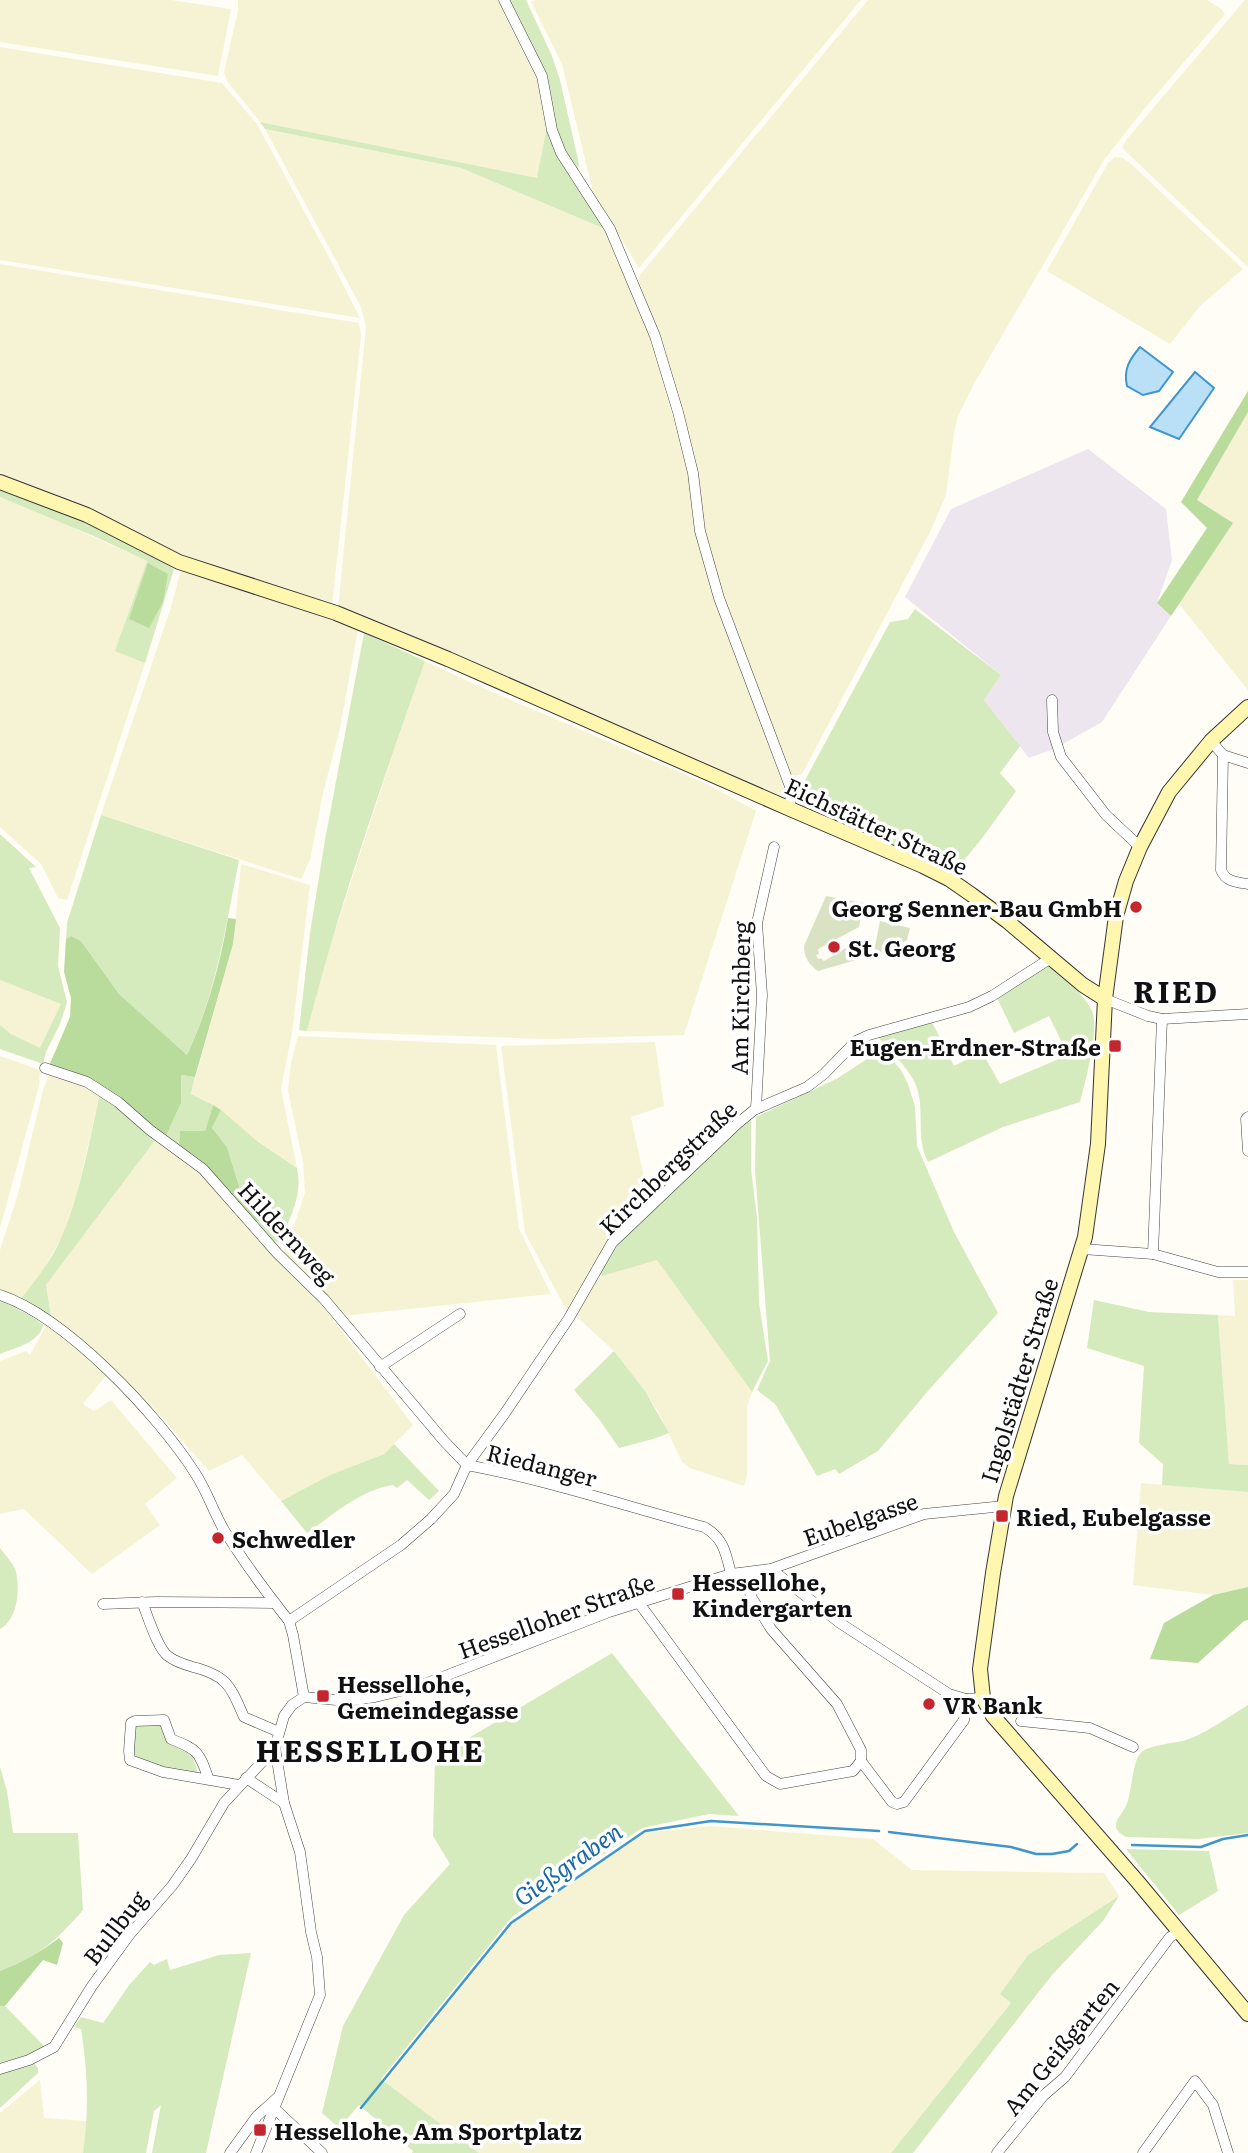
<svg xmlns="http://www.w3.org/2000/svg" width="1248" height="2153" font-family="Literata,serif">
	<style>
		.industrial { fill: #eee6ef }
		.farmland { fill: #f6f3d4 }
		.green { fill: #d5ebbd }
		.forest { fill: #b9dc9c }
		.cemetery { fill: #d9e3c4 }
		.water { fill: #b9e0f7; stroke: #3f96cf; stroke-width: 2 }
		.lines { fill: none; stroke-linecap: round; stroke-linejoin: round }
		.stream { stroke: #3f96cf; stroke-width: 2.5 }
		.street-casing { stroke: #444; stroke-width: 11 }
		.secondary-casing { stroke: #333; stroke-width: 16 }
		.street { stroke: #fff; stroke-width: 10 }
		.secondary { stroke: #fff6b0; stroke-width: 14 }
		.poi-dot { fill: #c4262e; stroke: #fff; stroke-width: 2.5 }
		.labels { text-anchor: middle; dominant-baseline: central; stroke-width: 7; stroke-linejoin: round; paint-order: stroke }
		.street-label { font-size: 23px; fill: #111; stroke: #fff }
		.poi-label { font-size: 23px; font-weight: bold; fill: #111; stroke: #fff; text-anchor: start }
		.water-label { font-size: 24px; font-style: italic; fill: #1768a6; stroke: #fff }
		.district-label { font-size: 30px; font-weight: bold; letter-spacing: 2px; fill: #111; stroke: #fff }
	</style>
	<rect width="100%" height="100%" fill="#fffdf5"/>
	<polygon class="industrial" points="1088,449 1166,509 1172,560 1157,603 1171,616 1102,722 1054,749 1029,758 984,700 1001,675 905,597 951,509"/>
	<g class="farmland">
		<polygon points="0,0 171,0 231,9 218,76 0,42"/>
		<polygon points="238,0 501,0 534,66 544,97 547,125 538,179 260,122 227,81 224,72 238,11"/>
		<polygon points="535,0 861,0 639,268 593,192 562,64 531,2"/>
		<polygon points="868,0 1207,0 1221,9 1225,14 1144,109 1104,160 974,384 958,416 954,433 946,495 931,530 802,774 794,776 788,773 720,593 703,534 694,458 638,287 639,276"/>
		<polygon points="1245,0 1248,0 1248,267 1122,148 1127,139"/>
		<polygon points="0,47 222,83 257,124 331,261 360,318 0,260"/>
		<polygon points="265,129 461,168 605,229 649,332 743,668 786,794 785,798 782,798 338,608 366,327 361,307"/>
		<polygon points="1115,157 1123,158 1130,163 1243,269 1200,306 1170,344 1047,271 1108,163"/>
		<polygon points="0,264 359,323 361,336 332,606 177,554 88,509 0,475"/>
		<polygon points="1248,412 1248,690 1179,604 1232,524 1196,500"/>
		<polygon points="0,497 31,509 147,561 116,650 145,663 67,900 58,898 41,864 0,827"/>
		<polygon points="181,570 358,629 340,728 323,793 310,860 301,879 101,815 171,607"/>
		<polygon points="425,661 483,688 705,783 756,811 684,1035 546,1039 307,1031 321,974 391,759"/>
		<polygon points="241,864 310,885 292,1033 281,1089 297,1168 257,1141 213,1105 191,1094 233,944"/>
		<polygon points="0,980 62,1003 40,1049 11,1034 0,1025"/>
		<polygon points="298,1036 496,1045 519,1229 551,1294 343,1316 285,1256 284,1246 296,1220 305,1192 303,1162 288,1091 291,1063"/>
		<polygon points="655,1042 664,1106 631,1117 649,1201 612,1239 567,1311 525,1233 501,1046"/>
		<polygon points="0,1056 40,1070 39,1086 0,1228"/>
		<polygon points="50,1072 100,1094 77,1193 62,1237 44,1268 20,1300 0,1291 0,1250 18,1194 43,1090"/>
		<polygon points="156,1139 203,1172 325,1309 413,1425 384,1454 330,1475 281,1501 242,1455 209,1471 148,1402 112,1368 83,1404 94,1411 111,1400 177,1478 145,1504 160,1525 92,1574 24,1509 0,1514 0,1361 26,1351 30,1355 51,1317 46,1285"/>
		<polygon points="657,1259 752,1392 747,1407 747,1475 744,1486 690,1468 682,1462 659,1413 645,1391 614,1351 575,1315 594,1282 602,1276"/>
		<polygon points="1233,1280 1248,1280 1248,1465 1229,1464 1218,1315 1235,1316"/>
		<polygon points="1141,1483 1248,1492 1248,1587 1213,1595 1133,1585"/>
		<polygon points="710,1826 873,1839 912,1870 1104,1873 1119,1896 1028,1955 1001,1994 1011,2003 891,2153 479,2153 385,2083 514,1922 645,1833"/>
		<polygon points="40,2080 44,2118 87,2121 83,2153 0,2153 0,2113"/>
	</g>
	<g class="green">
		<polygon points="508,0 526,0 552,56 560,80 579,164 578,170 559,145 551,106"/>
		<polygon points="260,122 537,178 547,126 549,135 605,229 461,168 265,129"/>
		<path d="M0 487C61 508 119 536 174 569L145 663 115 651 147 561 98 538 0 497Z"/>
		<polygon points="915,609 1001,675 984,700 1020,746 1000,773 1016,791 983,837 951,876 801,806 796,797 890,622 908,619"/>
		<path d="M364 633 425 661C382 783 339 906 307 1031L299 1030 310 933 325 840Z"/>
		<path d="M101 815 239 860C226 926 216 993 187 1055L119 994 81 941 71 936 66 939 67 923Z"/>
		<polygon points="0,834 36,867 29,868 60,928 58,966 67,1002 60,1024 46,1052 43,1064 0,1049 0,1025 11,1034 40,1048 61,1004 0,980"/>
		<path d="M1049 965C1063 978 1082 992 1091 1009 1101 1026 1085 1083 1080 1102L1003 1127 928 1162C915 1138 926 1108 915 1083 907 1066 889 1050 877 1036L932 1022 954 1066 982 1052 1000 1084 1068 1055 1049 1016 1014 1033 996 996Z"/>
		<polygon points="883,1049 901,1070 908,1084 915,1107 917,1146 954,1232 998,1313 927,1392 878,1451 839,1474 835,1469 817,1476 775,1404 757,1390 770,1361 755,1171 756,1117 836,1079"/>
		<polygon points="181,1075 195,1077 191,1094 213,1105 205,1131 180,1131 179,1145 165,1138 181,1103"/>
		<path d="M100 1094 156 1139 46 1285 51 1317 20 1300C35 1280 53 1259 62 1236 81 1191 89 1141 100 1094Z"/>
		<path d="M221 1110 257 1141 297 1168C303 1197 290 1216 280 1242L270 1241 255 1222 263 1219 240 1189 227 1147 212 1128Z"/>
		<polygon points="751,1116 751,1169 757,1218 759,1303 768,1361 752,1392 657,1260 602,1276 599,1271 626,1234"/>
		<path d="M0 1300 31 1316 43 1325C40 1342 15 1348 0 1354Z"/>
		<polygon points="1094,1300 1149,1312 1218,1315 1229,1464 1248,1465 1248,1492 1162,1485 1163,1464 1139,1443 1144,1366 1087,1348"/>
		<polygon points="614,1351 645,1391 669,1433 653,1439 619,1448 599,1419 574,1390"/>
		<path d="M394 1444 439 1491 429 1500 407 1480 397 1488 393 1485C360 1490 333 1515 307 1533L281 1501 330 1475 384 1454Z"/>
		<path d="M0 1548C5 1555 14 1564 16 1572 20 1590 18 1619 0 1629Z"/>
		<polygon points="612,1653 739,1816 709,1814 642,1828 512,1917 381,2079 479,2153 412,2153 413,2151 359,2105 339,2128 322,2113 343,2026 404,1915 450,1864 433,1836 435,1758"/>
		<path d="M1248 1705V1833L1199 1839 1126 1837C1107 1826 1119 1820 1126 1806 1132 1793 1132 1763 1140 1754 1147 1744 1174 1744 1186 1740 1205 1734 1230 1716 1248 1705Z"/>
		<polygon points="137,1722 162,1723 167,1741 191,1750 198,1774 165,1770 134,1759 131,1750"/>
		<path d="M0 1767 7 1791 13 1833H78L83 1910C56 1941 40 1956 0 1971Z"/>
		<polygon points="1126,1849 1209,1851 1218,1891 1179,1915"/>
		<polygon points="1119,1896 1103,1921 1052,1975 913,2153 891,2153 1011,2003 1000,1994 1028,1955"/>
		<path d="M251 1953 206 2153H152L161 2105 154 2111 146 2153H83C89 2110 88 2072 81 2029L74 2027 81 2017 103 2023 130 1984 150 1962 154 1965 167 1959 170 1970 219 1955Z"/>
		<polygon points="0,2006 5,2006 46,2048 0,2067"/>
		<polygon points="33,2062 38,2068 38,2073 0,2108 0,2073"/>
	</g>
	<g class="forest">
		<polygon points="1248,391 1248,412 1197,500 1233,523 1171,616 1157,603 1207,528 1181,502"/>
		<polygon points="148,563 168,574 163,602 149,628 129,619"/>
		<path d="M228 918 236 919 233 944 195 1077 181 1075V1103L165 1138 119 1098 49 1066 70 1017 71 998 64 972 66 939 71 936 81 941 119 994 187 1055C207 1012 220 965 228 918Z"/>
		<polygon points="213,1105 221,1110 212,1128 227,1147 240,1189 263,1219 255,1222 202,1161 179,1145 180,1131 205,1131"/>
		<polygon points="1248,1587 1248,1620 1244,1621 1198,1663 1150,1659 1164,1623 1213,1595"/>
		<path d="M59 1938 63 1943 57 1965 43 1960 5 2006H0V1971C21 1963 41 1952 59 1938Z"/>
	</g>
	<g class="cemetery">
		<path d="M826 896 864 903 859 927 818 949 819 954 816 955 818 959 821 958 824 961 858 941 870 951 860 959 818 971C809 965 804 957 804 946Z"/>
		<polygon points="880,921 910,928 907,940 884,953 874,952"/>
	</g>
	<g class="water">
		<path d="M1140 347 1173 372 1159 391 1143 395 1127 386C1123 369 1130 359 1140 347Z"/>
		<polygon points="1195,372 1214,388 1179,439 1150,427"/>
	</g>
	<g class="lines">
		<g class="stream">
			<polyline points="889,1832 1011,1847 1036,1854 1052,1854 1069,1851 1077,1844"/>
			<polyline points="1132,1845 1201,1847 1223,1839 1248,1835"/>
			<polyline points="361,2108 511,1923 645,1831 711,1821 879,1831"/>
		</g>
		<defs>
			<g id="street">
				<polyline points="504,0 542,76 552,130 561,153 610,229 655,336 678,412 693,473 700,531 719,598 791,789 790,809"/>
				<polyline points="1052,700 1053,732 1061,757 1106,815 1140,847"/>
				<polyline points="1211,741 1223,755 1248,763"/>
				<path d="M1223 755 1221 870C1226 882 1236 882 1248 884"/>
				<polyline points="1105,999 1148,1016 1162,1019 1248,1014"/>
				<polyline points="45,1068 87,1082 118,1102 150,1130 203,1169 277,1253 324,1299 444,1441 467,1465"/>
				<polyline points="756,1109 762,995 757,923 774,847"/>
				<polyline points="1248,1117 1246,1119 1248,1151"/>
				<polyline points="1082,1249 1153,1254 1218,1272 1248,1272"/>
				<polyline points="1153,1254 1162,1019"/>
				<path d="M0 1295C66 1317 158 1415 195 1473 207 1491 213 1511 224 1530 243 1561 266 1592 289 1621L293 1635 304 1697"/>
				<polyline points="380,1367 460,1314"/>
				<path d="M467 1465C547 1480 625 1506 704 1527 724 1538 726 1554 731 1574"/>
				<polyline points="771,1569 840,1623 949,1694 966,1699 983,1698"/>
				<path d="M142 1602C148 1616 157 1648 168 1656 174 1661 186 1665 193 1667 228 1676 230 1686 244 1717L279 1732"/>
				<polyline points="639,1603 766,1776 780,1784 853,1771 861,1761 861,1750 837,1704 771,1629 752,1598 742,1573"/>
				<polyline points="103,1604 156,1602 275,1603"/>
				<polyline points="289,1621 401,1545 431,1519 454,1494 467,1465 505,1413 569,1318 612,1243 737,1124 754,1110 807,1087 824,1074 856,1041 869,1035 969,1007 992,996 1051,958"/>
				<polyline points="1021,1721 1090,1728 1133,1747"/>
				<polyline points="861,1761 892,1802 897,1804 904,1802 964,1720 966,1699"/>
				<polyline points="246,1778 284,1803"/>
				<path d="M209 1780C199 1752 199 1750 171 1739L164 1720 135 1721 131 1723 129 1751 130 1760 163 1772 239 1785"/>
				<polyline points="0,2069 29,2060 54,2047 92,1986 130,1934 172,1886 191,1859 224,1803 275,1748"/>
				<polyline points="275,2109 322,2153"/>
				<polyline points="230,2153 257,2116 277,2098"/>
				<polyline points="256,2153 320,1995 317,1957 311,1932 300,1852 284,1803 275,1748 284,1716 292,1705 304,1697 347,1701 375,1697 417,1687 609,1612 731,1574 771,1569 924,1514 1004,1506"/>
				<polyline points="997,2153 1043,2096 1065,2077 1170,1937 1179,1932"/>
				<polyline points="1143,2153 1195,2081 1213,2105 1228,2153"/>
			</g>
			<g id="secondary">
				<polyline points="0,482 87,515 179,562 336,613 448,659 790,809 923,866 949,879 972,895 1007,921 1083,985 1105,999"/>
				<polyline points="1248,707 1211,741 1169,792 1140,847 1126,881 1116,916 1105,999 1098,1144 1085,1237 1006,1496 993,1573 980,1669 983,1698 993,1716 1137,1881 1248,2014"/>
			</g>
		</defs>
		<use href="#street" class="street-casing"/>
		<use href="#secondary" class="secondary-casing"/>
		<use href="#street" class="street"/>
		<use href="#secondary" class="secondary"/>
	</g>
	<g class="poi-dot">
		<circle cx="1136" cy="907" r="7"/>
		<circle cx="834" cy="947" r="7"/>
		<rect x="1108" y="1039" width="14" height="14" rx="3.5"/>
		<rect x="995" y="1509" width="14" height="14" rx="3.5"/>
		<circle cx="218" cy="1538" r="7"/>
		<rect x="671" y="1587" width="14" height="14" rx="3.5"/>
		<rect x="316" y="1689" width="14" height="14" rx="3.5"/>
		<circle cx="929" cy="1704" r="7"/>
		<rect x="253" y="2123" width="14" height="14" rx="3.5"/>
	</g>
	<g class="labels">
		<g class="street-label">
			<text transform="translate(877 825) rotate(25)">Eichstätter Straße</text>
			<text transform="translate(739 998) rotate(-89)">Am Kirchberg</text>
			<text transform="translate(667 1167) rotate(-44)">Kirchbergstraße</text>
			<text transform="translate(288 1232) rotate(47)">Hildernweg</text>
			<text transform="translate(1018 1380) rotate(-73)">Ingolstädter Straße</text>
			<text transform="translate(542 1464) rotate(14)">Riedanger</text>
			<text transform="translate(860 1518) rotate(-19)">Eubelgasse</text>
			<text transform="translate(556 1615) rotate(-20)">Hesselloher Straße</text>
			<text transform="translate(114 1927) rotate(-52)">Bullbug</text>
			<text transform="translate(1060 2046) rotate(-51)">Am Geißgarten</text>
		</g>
		<g class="poi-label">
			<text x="1122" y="907" text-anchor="end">Georg Senner-Bau GmbH</text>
			<text x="848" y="947">St. Georg</text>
			<text x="1101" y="1046" text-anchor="end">Eugen-Erdner-Straße</text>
			<text x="1016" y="1516">Ried, Eubelgasse</text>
			<text x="232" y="1538">Schwedler</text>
			<text x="692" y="1581">Hessellohe,<tspan x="692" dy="26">Kindergarten</tspan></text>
			<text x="337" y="1683">Hessellohe,<tspan x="337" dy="26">Gemeindegasse</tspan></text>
			<text x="943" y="1704">VR Bank</text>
			<text x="274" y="2130">Hessellohe, Am Sportplatz</text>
		</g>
		<g class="water-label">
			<text transform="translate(567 1863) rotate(-35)">Gießgraben</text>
		</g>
		<g class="district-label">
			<text x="1176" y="990">RIED</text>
			<text x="370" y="1749">HESSELLOHE</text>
		</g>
	</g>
</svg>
